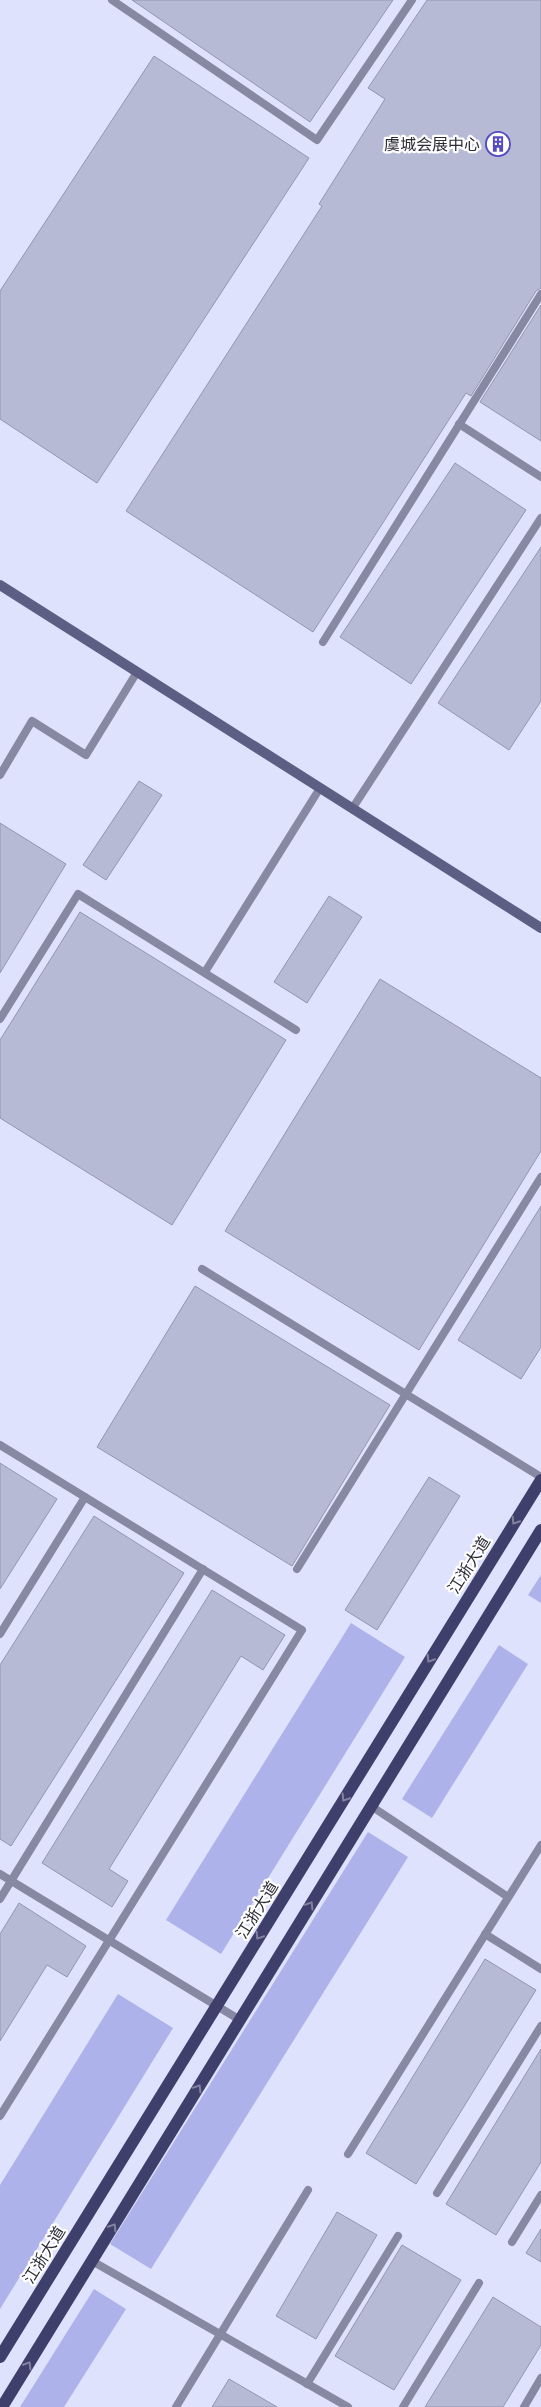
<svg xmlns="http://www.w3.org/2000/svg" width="541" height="2407" font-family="'DejaVu Sans','Noto Sans SC',sans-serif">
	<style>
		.green { fill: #aeb2ea }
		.building { fill: #b7bad4; stroke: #9396af }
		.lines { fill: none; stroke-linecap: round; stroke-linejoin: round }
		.lane { stroke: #8789a3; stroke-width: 8 }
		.secondary { stroke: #5c5e83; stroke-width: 10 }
		.primary { stroke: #3e3f6b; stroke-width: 12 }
		.oneway { stroke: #82829f }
		.labels { text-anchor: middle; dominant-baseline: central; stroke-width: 4.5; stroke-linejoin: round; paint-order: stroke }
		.poi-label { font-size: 16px; fill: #2b2c36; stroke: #fff; text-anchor: end }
		.street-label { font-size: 16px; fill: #2b2c36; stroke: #fff }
	</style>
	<rect width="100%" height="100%" fill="#dfe2fd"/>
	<g class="green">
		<polygon points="541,1575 541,1603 528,1595"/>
		<polygon points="351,1623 405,1657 221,1954 166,1920"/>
		<polygon points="499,1645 528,1664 432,1818 402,1799"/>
		<polygon points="368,1832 408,1857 151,2269 110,2244"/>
		<polygon points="118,1994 173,2028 0,2309 0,2185"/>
		<polygon points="94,2289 126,2309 64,2407 20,2407"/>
	</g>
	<g class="building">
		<polygon points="132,0 393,0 310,122"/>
		<polygon points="427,0 541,0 541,288 536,291 471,396 466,393 313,632 126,511 322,206 319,204 385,99 368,88"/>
		<polygon points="154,56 309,158 97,483 0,419 0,291"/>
		<polygon points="541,305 541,441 480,402"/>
		<polygon points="455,463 526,510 411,684 340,637"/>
		<polygon points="541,547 541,701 509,750 438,703"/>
		<polygon points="139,781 162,795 106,880 83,865"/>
		<polygon points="0,823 66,864 0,973"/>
		<polygon points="329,896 362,917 307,1003 274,982"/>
		<polygon points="80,912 286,1040 172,1225 0,1118 0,1040"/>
		<polygon points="380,979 541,1078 541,1151 419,1350 225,1231"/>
		<polygon points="541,1206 541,1347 521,1379 458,1340"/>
		<polygon points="195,1286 390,1405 292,1566 97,1447"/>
		<polygon points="0,1463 57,1499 0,1589"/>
		<polygon points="429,1477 460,1496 377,1630 345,1610"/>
		<polygon points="94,1516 184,1573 11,1846 0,1839 0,1665"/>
		<polygon points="212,1590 285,1635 263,1670 241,1656 109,1869 128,1881 112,1907 42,1863"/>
		<polygon points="19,1903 86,1946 67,1977 47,1965 0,2041 0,1934"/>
		<polygon points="485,1959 536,1990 416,2184 366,2153"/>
		<polygon points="541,2049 541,2162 496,2235 446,2204"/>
		<polygon points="337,2212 377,2235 316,2339 276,2316"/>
		<polygon points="541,2229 541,2262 526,2253"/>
		<polygon points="402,2245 461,2280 394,2390 335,2356"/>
		<polygon points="493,2297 541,2327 541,2345 503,2407 425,2407"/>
		<polygon points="229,2379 277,2407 212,2407"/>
	</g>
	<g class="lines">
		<g class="lane">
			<polyline points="112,0 317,140 412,0"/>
			<polyline points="459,424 541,477"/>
			<polyline points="323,642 541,294"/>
			<polyline points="0,775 32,721 86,755 137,672"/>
			<polyline points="352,809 541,518"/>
			<polyline points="205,972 320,788"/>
			<polyline points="0,1019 78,894 296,1030"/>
			<polyline points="202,1269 541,1477"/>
			<polyline points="0,1445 302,1630 0,2116"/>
			<polyline points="297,1569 541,1177"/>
			<polyline points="0,1634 85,1497"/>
			<polyline points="371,1806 508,1897"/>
			<polyline points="0,1874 240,2020"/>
			<polyline points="0,1899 203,1569"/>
			<polyline points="485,1934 541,1969"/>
			<polyline points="348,2154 541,1845"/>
			<polyline points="437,2193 541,2026"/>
			<polyline points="512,2242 541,2195"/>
			<polyline points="92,2261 348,2407"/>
			<polyline points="307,2384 398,2236"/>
			<polyline points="176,2407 308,2190"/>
			<polyline points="403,2407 479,2283"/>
			<polyline points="524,2407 541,2378"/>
		</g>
		<polyline class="secondary" points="0,585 541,928"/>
		<g class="primary">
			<polyline points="0,2357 541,1480"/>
			<polyline points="2,2407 541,1530"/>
		</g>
	</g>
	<defs><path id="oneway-chevron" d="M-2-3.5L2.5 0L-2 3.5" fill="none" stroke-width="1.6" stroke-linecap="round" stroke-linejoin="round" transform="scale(1.25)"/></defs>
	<g class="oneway">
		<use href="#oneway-chevron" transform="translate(515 1521) rotate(122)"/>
		<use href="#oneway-chevron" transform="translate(430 1659) rotate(122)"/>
		<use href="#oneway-chevron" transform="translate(345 1798) rotate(122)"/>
		<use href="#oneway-chevron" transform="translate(310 1905) rotate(-58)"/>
		<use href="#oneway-chevron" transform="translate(259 1936) rotate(122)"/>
		<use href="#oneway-chevron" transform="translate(198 2088) rotate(-58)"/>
		<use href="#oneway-chevron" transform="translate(113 2227) rotate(-58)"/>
		<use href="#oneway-chevron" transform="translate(28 2365) rotate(-58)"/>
	</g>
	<defs>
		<symbol id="building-ring" viewBox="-11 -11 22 22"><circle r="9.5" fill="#fff" stroke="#554bc3" stroke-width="1.5"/><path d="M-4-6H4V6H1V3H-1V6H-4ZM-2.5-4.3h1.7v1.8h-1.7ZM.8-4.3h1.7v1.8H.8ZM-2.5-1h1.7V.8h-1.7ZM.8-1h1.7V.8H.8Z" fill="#554bc3"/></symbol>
	</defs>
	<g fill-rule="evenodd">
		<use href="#building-ring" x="484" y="130" width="28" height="28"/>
	</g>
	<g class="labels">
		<g class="poi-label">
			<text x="480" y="144">虞城会展中心</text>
		</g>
		<g class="street-label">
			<text transform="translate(469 1565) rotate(-58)">江浙大道</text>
			<text transform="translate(257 1910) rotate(-58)">江浙大道</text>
			<text transform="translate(44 2255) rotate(-58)">江浙大道</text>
		</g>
	</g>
</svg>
